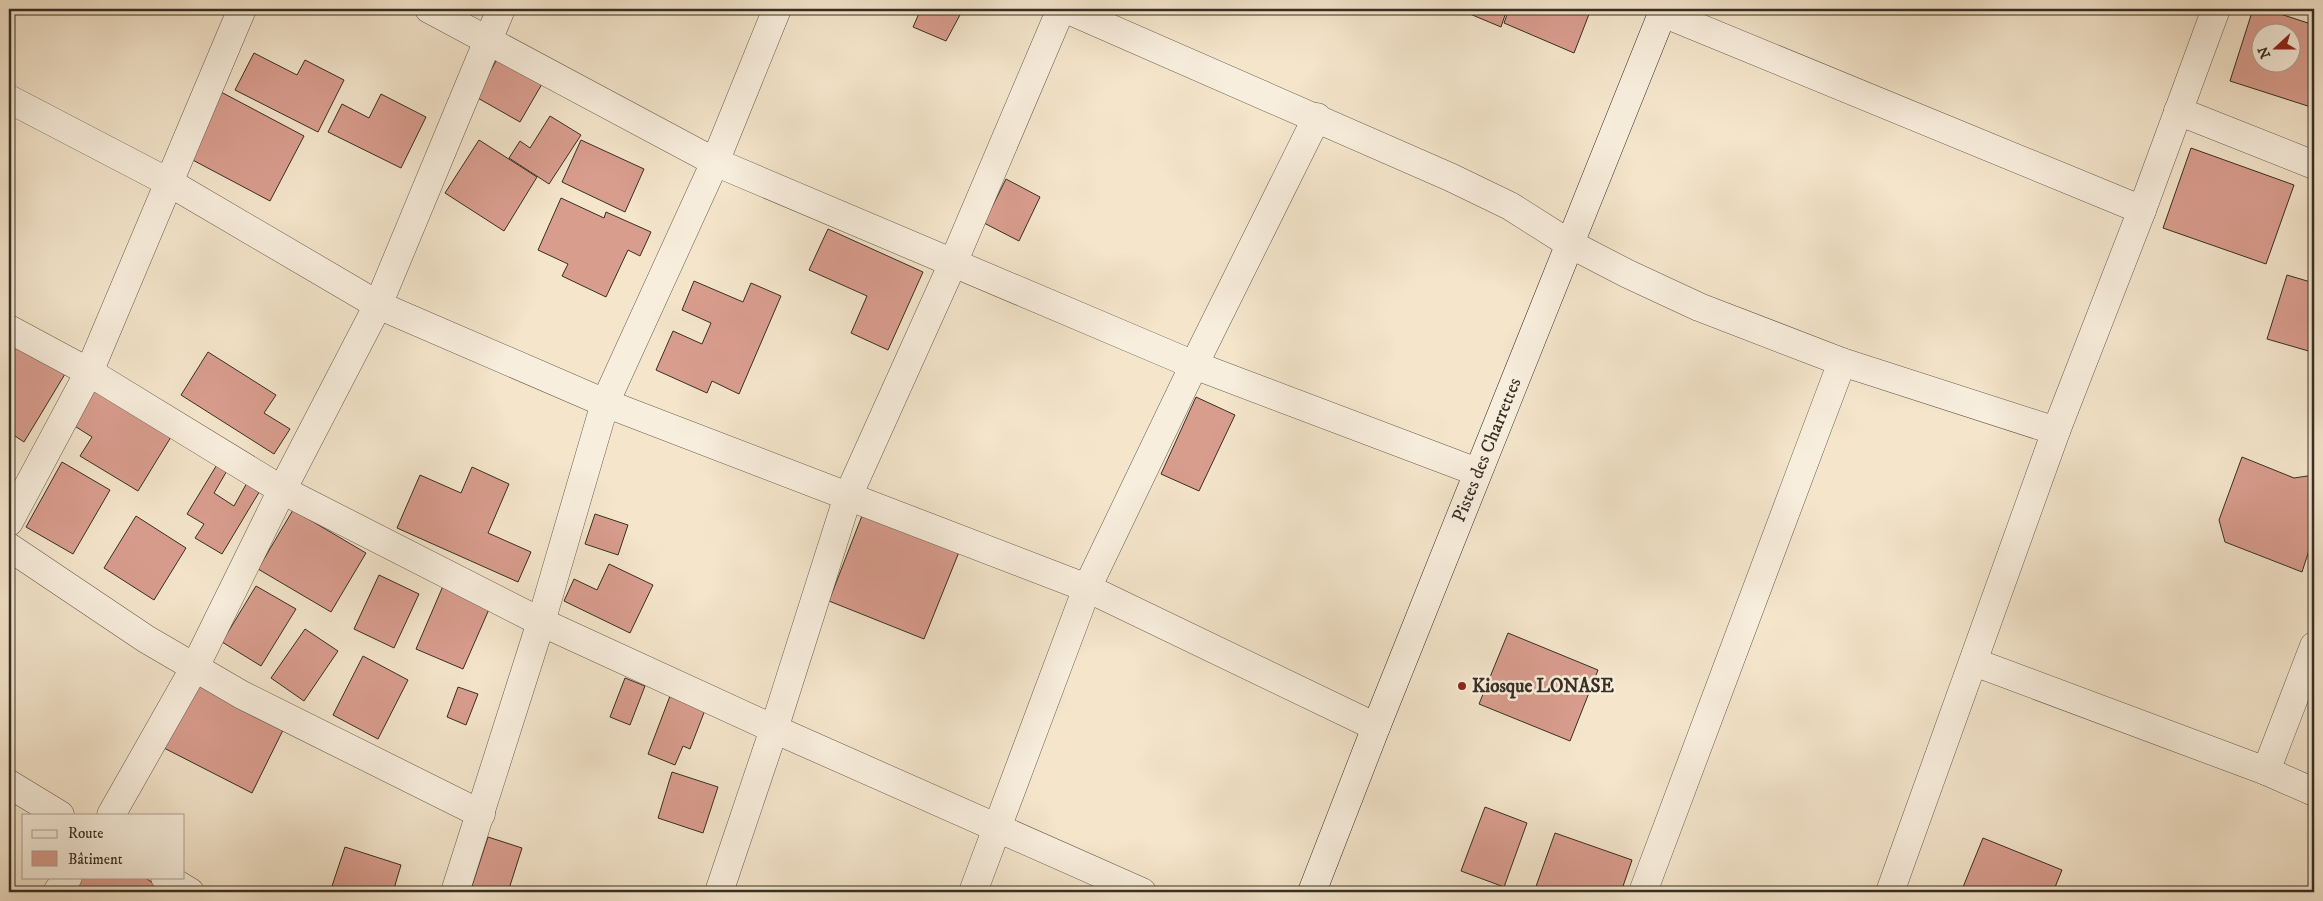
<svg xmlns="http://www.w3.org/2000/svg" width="2323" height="901" font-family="'IM FELL DW Pica',serif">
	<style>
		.building { fill: #d99d8e; stroke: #372e24; fill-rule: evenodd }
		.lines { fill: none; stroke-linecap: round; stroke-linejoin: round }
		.minor-casing { stroke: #665c4e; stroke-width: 29 }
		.secondary-casing { stroke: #372e24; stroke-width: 29 }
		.minor { stroke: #f8eedd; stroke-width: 28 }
		.secondary { stroke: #f8eedd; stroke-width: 28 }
		.poi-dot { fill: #8f2418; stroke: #f8eedd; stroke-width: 2 }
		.labels { text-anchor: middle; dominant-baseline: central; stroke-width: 5; stroke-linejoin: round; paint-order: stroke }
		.street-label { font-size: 19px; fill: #372e24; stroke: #f8eedd }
		.poi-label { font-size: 19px; font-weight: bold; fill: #372e24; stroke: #f8eedd; text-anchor: start }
	</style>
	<rect width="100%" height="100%" fill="#f4e5cb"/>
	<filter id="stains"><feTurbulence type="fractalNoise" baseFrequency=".004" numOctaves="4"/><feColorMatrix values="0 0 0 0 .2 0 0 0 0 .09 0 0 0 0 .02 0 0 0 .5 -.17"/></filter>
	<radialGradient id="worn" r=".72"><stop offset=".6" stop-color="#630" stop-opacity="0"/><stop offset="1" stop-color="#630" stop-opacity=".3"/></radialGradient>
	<g class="building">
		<polygon points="921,9 954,9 961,13 946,41 913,27"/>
		<polygon points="1458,9 1507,9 1501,27"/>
		<polygon points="1509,9 1591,9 1574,53 1504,23"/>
		<path d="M2253 9H2265L2314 25V108L2230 81ZM2260 32H2290V62H2260Z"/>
		<polygon points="2302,9 2314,9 2314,14"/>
		<polygon points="501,52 546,77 520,122 476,97"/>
		<polygon points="254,53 297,75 305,60 344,80 318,132 235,90"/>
		<polygon points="221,92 304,136 270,201 187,157"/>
		<polygon points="381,94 426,117 401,168 328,132 342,104 369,118"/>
		<polygon points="550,116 581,135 549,184 509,158 520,141 530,148"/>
		<polygon points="479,140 537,177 504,231 445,193"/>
		<polygon points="581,140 644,169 625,212 562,182"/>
		<polygon points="2191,148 2294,185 2266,264 2163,228"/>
		<polygon points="1006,179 1040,197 1019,241 984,223"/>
		<polygon points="561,198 604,218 606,212 651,232 640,256 628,250 606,297 562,276 568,264 538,250"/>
		<polygon points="828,229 923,272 888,350 851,333 867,296 809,270"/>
		<polygon points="2287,275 2314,283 2314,345 2312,352 2267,339"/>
		<polygon points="694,281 743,302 751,283 781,296 739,394 712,381 707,393 656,370 673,331 702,344 711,323 682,310"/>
		<polygon points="2314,339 2314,355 2309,353"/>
		<polygon points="17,345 65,374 24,442 9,432 9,358"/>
		<polygon points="208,352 276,395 264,413 290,429 274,454 181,395"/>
		<polygon points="95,389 171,437 138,491 80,456 92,437 73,425"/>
		<polygon points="1196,397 1235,415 1199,491 1161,474"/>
		<polygon points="9,454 13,457 9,464"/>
		<polygon points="2242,457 2294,478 2314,475 2314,535 2302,572 2225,542 2219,520"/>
		<polygon points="62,462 110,490 73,554 26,527"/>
		<polygon points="218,463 228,469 214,493 234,506 248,481 261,489 222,554 195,538 204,524 187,514"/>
		<polygon points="472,467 509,484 488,533 531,552 518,582 397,528 420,475 461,493"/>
		<polygon points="865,508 961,547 924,639 829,601"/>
		<polygon points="293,510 366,553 331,612 258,569"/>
		<polygon points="595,514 628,525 618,555 585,544"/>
		<polygon points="136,516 186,548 154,600 104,568"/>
		<polygon points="609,564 653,585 630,633 564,601 574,579 597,590"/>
		<polygon points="379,575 419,594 394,648 354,629"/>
		<polygon points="256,586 296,609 261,666 222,642"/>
		<polygon points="443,586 490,607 463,669 416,649"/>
		<polygon points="305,629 338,651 304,701 271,678"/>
		<polygon points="1508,633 1598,670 1570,741 1479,704"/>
		<polygon points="363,656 408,680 378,739 333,715"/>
		<polygon points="625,678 645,686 630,725 610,717"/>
		<polygon points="197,681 285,726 252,793 164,748"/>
		<polygon points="458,687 478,694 466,725 447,717"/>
		<polygon points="670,696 705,710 690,749 683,746 675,765 648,754"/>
		<polygon points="672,772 718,787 703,833 658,818"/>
		<polygon points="1485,807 1527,823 1504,887 1461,871"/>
		<polygon points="1555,833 1632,860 1621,892 1534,892"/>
		<polygon points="488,837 522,848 508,892 470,892"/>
		<polygon points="1983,838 2062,870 2053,892 1961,892"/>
		<polygon points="345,847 401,865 393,892 330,892"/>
		<polygon points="80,877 144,877 165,891 72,892"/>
	</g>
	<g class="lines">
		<defs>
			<g id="minor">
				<polyline points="429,9 715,162 1194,365 1477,472"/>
				<polyline points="1066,9 1450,177 1510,206 1570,244 1628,274 1699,307 1842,362 2056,431"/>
				<polyline points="1663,13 2142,210"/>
				<polyline points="9,99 170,183 378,305 605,403 1087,588 1376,727"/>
				<polyline points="2178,111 2314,165"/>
				<polyline points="9,329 89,372 282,490 541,622 774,729 1142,892"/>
				<polyline points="9,522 89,372 242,9"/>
				<polyline points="9,547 146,639 242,695 481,814"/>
				<polyline points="1974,662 2266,771 2314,792"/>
				<polyline points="2266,771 2314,646"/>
				<polyline points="9,784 60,815"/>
				<polyline points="111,815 195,667 282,490 378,305 501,9"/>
				<polyline points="165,877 190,892"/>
				<polyline points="57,892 68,877"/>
				<polyline points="455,892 541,622 605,403 715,162 777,9"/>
				<polyline points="719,892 774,729 848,496 953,263 1061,9"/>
				<polyline points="973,892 1087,588 1194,365 1317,117"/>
				<polyline points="1643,892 1842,362"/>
				<polyline points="1890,892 2056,431 2142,210 2216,9"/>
			</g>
			<polyline id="secondary" points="1312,892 1376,727 1664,9"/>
		</defs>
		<use href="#minor" class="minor-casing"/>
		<use href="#secondary" class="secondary-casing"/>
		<use href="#minor" class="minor"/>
		<use href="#secondary" class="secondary"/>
	</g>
	<circle class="poi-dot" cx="1462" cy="686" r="5"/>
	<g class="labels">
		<g class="street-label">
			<text transform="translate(1487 450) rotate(-68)">Pistes des Charrettes</text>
		</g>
		<g class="poi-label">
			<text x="1472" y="686">Kiosque LONASE</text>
		</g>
	</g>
	<rect width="2323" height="901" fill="none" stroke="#f4e5cb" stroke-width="30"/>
	<rect x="10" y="10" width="2303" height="881" fill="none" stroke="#372e24" stroke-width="2.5"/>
	<rect x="15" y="15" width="2293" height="871" fill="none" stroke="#372e24"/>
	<rect x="22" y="814" width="162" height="65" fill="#f8eedd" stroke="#aba193"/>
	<rect x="32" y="830" width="25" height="8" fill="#f8eedd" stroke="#aba193"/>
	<text x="68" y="838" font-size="15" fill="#372e24">Route</text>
	<rect x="32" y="851" width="25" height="15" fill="#d99d8e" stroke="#aba193"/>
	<text x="68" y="864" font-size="15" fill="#372e24">Bâtiment</text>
	<g transform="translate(2276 48) rotate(249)"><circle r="24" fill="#f8eedd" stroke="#aba193"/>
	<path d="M0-4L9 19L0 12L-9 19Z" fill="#8f2418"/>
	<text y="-8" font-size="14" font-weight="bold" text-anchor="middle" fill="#372e24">N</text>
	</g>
	<rect width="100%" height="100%" filter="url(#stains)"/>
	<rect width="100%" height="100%" fill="url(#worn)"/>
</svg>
